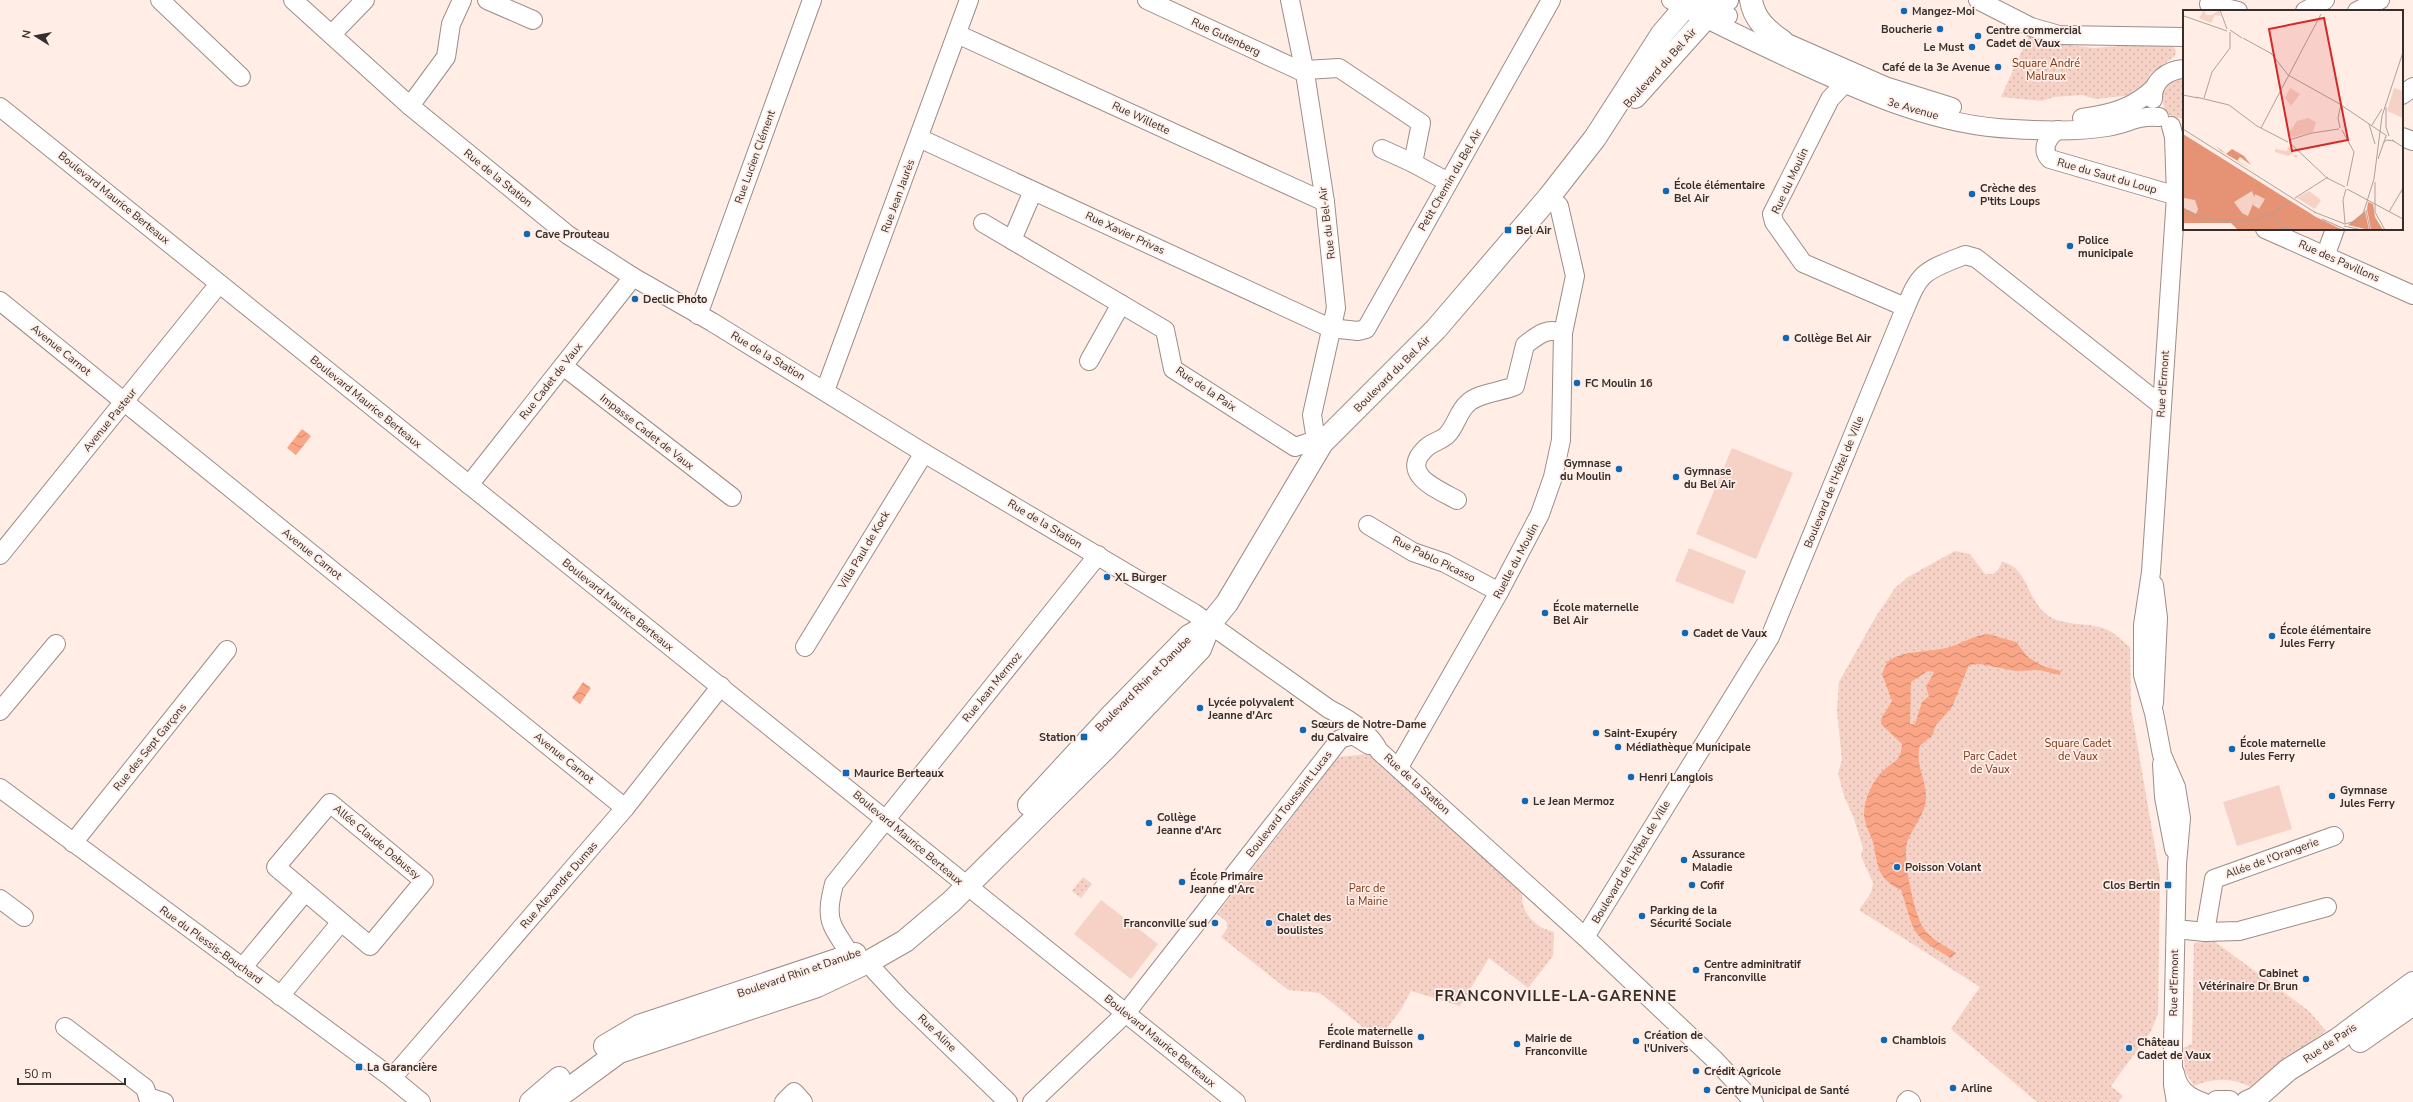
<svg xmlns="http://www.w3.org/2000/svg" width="2413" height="1102" font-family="'Nunito Sans',sans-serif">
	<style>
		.grass { fill: url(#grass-dots) }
		.pitch { fill: #f5d2c5 }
		.water { fill: url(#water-waves); fill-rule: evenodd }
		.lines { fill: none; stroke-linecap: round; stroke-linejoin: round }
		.minor-casing { stroke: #9d8d87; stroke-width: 20 }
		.major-casing { stroke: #9d8d87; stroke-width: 24 }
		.minor { stroke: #fff; stroke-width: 18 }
		.major { stroke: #fff; stroke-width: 22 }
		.poi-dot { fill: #0e68b5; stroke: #ffede6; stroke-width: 1.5 }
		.labels { text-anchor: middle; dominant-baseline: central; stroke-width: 3.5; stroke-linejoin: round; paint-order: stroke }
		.poi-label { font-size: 11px; font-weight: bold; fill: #352e2c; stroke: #ffede6; text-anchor: start }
		.street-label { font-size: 11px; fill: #352e2c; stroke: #ffede6 }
		.park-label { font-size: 11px; fill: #7f3516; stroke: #ffede6 }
		.district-label { font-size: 15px; font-weight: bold; letter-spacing: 1px; fill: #352e2c; stroke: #ffede6 }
		.inset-road { fill: none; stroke: #aea19c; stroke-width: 1 }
		.view { fill: #d62828; fill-opacity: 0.15; stroke: #d62828; stroke-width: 2 }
		.inset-edge { fill: none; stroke: #352e2c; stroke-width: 2 }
	</style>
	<defs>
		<pattern id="grass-dots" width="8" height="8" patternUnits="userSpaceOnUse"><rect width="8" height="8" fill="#f5d2c5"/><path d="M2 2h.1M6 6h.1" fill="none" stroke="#d3b5a9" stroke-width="1.8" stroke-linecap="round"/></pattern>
		<pattern id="water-waves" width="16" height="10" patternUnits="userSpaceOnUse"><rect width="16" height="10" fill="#faa686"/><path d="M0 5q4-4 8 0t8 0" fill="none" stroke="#cb886e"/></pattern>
	</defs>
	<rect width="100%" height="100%" fill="#ffede6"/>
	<g class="grass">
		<polygon points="2030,33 2061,44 2094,48 2169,42 2176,50 2175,56 2150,74 2146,84 2133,95 2095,99 2082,95 2069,96 2054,97 2042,101 2001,97"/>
		<path d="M2184 79V118H2175L2168 114C2157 100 2163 77 2184 79Z"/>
		<path d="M1955 551 1970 554 1985 574H1993L1998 570 2002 562C2027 566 2027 599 2046 614 2063 628 2090 621 2108 630 2116 634 2123 642 2130 647L2131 708 2160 876 2158 1014 2151 1031 2111 1086 2123 1096 2118 1102H2037L1951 1029 1980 987 1859 910 1871 893 1873 883 1861 856 1863 848 1853 816 1844 796 1838 773 1842 760 1837 711 1839 682 1875 618 1895 588 1908 577Z"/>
		<path d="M1369 754 1523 889C1518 910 1534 928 1554 932L1553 956 1528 988 1489 958 1460 1006 1411 991 1400 1011 1378 1039 1320 993 1288 990 1221 937 1227 929V922L1217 914 1338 757Z"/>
		<polygon points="1083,877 1092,884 1081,898 1072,891"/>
		<path d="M2214 941 2309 1011 2326 1031 2251 1087C2231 1078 2215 1077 2194 1086L2185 1071 2183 1048 2192 1044 2194 943Z"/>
	</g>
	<g class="pitch">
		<polygon points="1732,448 1793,473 1756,559 1696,534"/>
		<polygon points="1689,548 1746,571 1733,604 1675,581"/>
		<polygon points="2279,785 2292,829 2237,846 2223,802"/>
		<polygon points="1101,900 1158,944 1131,979 1074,934"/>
	</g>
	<g class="water">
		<polygon points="302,429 311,436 296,455 287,448"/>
		<path d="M1988 634 2016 642 2028 657 2042 666 2061 671 2060 675 2039 670 2016 671 1980 664 1969 665 1952 707 1936 725 1932 736 1920 745C1915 765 1925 776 1926 795 1927 814 1912 827 1907 843 1902 858 1915 917 1924 929 1931 939 1945 946 1956 953L1951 958C1909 934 1916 935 1901 890 1879 879 1878 870 1874 846 1872 836 1864 824 1864 814 1864 801 1871 784 1880 774 1891 761 1901 764 1902 744L1881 724V719L1892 701 1882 674 1887 662C1904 649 1930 653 1950 647 1963 643 1974 635 1988 634ZM1928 671 1934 672 1926 687 1929 696 1922 702 1915 724H1910L1911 682Z"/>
		<polygon points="583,682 591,688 580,704 572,698"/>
	</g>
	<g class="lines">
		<defs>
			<g id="minor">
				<polyline points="160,0 241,77"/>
				<path d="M293 0 410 106 568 235 633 277 712 322 924 453 1194 613 1329 709C1347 718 1370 732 1379 751L1585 937 1715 1060 1754 1102"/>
				<polyline points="487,0 533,20"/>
				<polyline points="1147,0 1305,73"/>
				<polyline points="1290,0 1305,73 1325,202 1336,308 1312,415 1316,440"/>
				<path d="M1671 0C1710 22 1750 40 1790 59 1862 92 1934 126 2013 129 2044 131 2076 132 2107 127 2128 124 2136 115 2159 117"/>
				<polyline points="1700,0 1728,16"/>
				<polyline points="1978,0 2031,27 2059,35 2184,37"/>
				<polyline points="2209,4 2238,11"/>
				<polyline points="2305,11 2325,0"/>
				<polyline points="2357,11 2380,0"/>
				<polyline points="332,34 365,0"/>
				<polyline points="957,34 1325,202"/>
				<polyline points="1769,35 1885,86 1952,107"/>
				<polyline points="1305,70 1339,68 1421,123 1413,163 1448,182"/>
				<polyline points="1844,84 1830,99 1772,214 1774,222 1803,263 1905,307"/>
				<polyline points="2402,95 2413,87"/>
				<path d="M2153 99C2152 81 2167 70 2184 69"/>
				<polyline points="410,106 446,57 451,24 462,0"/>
				<polyline points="0,107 1236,1102"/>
				<path d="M2082 118C2111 114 2134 108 2155 87"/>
				<polyline points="2171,126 2174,137 2176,196 2151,572 2143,625 2143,675 2154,713 2162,755 2176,787 2181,818 2177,864 2173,1043 2173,1085 2176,1102"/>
				<path d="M2058 130C2048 136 2040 150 2050 159L2184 198"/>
				<polyline points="2402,137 2413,141"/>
				<polyline points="919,138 1330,328 1358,331 1366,329 1551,0"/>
				<polyline points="1382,149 1413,163"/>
				<polyline points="983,223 1165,330 1173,369 1295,447 1316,440"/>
				<polyline points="2265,229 2413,295"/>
				<polyline points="1012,240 1033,191"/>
				<polyline points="2326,254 2335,229"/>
				<polyline points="0,301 625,808"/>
				<polyline points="698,315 812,0"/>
				<polyline points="1089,361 1121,304"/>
				<polyline points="563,366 732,497"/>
				<polyline points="825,391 969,0"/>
				<polyline points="469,485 633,277"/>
				<path d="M1457 500C1437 489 1398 474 1426 448 1432 442 1441 441 1447 435 1456 426 1458 412 1467 404 1477 393 1501 392 1515 386L1525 345C1538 335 1547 327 1563 333L1575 276 1559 206 1549 197"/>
				<polyline points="1368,525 1413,552 1445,563 1499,592"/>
				<polyline points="0,555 219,284"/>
				<polyline points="2154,585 2158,618 2154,703"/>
				<polyline points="805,647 924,453"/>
				<polyline points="0,711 56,644"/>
				<polyline points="2162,764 2164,797 2174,849"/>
				<polyline points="1399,767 1499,592 1540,514 1553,477 1561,440 1563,333"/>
				<polyline points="0,788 392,1078 421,1102"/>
				<polygon points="330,803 424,881 370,946 276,867"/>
				<polyline points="73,843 227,650"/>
				<polyline points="0,899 24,917"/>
				<polyline points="2176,929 2205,932 2239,931 2327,907"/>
				<polyline points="2205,932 2214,879 2334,836"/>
				<path d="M1585 937 1770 637 1902 316C1919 276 1918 273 1960 257L1965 255 1976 258 2161 405"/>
				<path d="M850 956C845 944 836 935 832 924 827 912 831 896 834 884L1098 555"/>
				<polyline points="870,961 875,971 901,999 1008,1102"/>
				<polyline points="242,968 305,892"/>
				<polyline points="280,996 341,922"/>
				<polyline points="65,1027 145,1088 148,1097"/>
				<path d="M2175 1073C2178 1089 2188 1097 2203 1102"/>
				<polyline points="392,1078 625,808 721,686"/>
				<polyline points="148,1097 164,1102"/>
				<polyline points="784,1102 794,1092 803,1102"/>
				<polyline points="1032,1102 1126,1013 1340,739 1353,735 1369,745"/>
				<polyline points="1906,1102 1908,1100 1911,1102"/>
			</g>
			<g id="major">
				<path d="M1751 0C1754 19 1766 30 1782 41"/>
				<polyline points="1635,97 1705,19 1727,0"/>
				<polyline points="1029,805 1111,716 1189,636 1210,624"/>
				<polyline points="2360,1041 2413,1004"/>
				<polyline points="605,1046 639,1026 855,954"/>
				<polyline points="531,1102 559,1078"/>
				<polyline points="551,1102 619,1052 817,986 870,961 905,941 951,902 1106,748 1200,649 1210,624 1227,603 1322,443 1436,329 1549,197 1595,138 1662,34 1691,0"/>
				<polyline points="2217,1102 2229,1102"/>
				<polyline points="2247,1102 2256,1098 2288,1070 2338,1039 2413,983"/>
			</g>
		</defs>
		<use href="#minor" class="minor-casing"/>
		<use href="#major" class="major-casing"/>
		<use href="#minor" class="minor"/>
		<use href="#major" class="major"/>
	</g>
	<g class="poi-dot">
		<circle cx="1904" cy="11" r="4"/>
		<circle cx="1940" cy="29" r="4"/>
		<circle cx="1978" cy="36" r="4"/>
		<circle cx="1972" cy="47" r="4"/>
		<circle cx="1998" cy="67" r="4"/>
		<circle cx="1666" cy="191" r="4"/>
		<circle cx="1972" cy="194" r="4"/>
		<rect x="1504" y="226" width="8" height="8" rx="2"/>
		<circle cx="527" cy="234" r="4"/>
		<circle cx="2070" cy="246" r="4"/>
		<circle cx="635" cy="299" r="4"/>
		<circle cx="1786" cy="338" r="4"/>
		<circle cx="1577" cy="383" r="4"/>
		<circle cx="1619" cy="469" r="4"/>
		<circle cx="1676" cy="477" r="4"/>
		<circle cx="1107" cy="577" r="4"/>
		<circle cx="1545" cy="613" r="4"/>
		<circle cx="1685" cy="633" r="4"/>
		<circle cx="2272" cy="636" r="4"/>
		<circle cx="1200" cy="708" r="4"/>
		<circle cx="1303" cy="730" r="4"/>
		<circle cx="1596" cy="733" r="4"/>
		<rect x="1080" y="733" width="8" height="8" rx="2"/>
		<circle cx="1618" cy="747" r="4"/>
		<circle cx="2232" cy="749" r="4"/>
		<rect x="842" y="769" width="8" height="8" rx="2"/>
		<circle cx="1631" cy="777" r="4"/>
		<circle cx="2332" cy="796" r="4"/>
		<circle cx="1525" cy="801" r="4"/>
		<circle cx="1149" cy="823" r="4"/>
		<circle cx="1684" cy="860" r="4"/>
		<circle cx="1897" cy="867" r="4"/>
		<circle cx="1182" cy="882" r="4"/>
		<circle cx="1692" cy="885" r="4"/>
		<rect x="2164" y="881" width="8" height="8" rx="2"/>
		<circle cx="1642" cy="916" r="4"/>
		<circle cx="1215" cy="923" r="4"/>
		<circle cx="1269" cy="923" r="4"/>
		<circle cx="1696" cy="970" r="4"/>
		<circle cx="2306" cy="979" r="4"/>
		<circle cx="1421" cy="1037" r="4"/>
		<circle cx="1884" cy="1040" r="4"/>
		<circle cx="1636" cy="1041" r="4"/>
		<circle cx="1517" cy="1044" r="4"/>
		<circle cx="2129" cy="1048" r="4"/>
		<rect x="355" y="1063" width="8" height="8" rx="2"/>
		<circle cx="1696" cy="1071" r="4"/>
		<circle cx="1953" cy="1088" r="4"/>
		<circle cx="1707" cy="1090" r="4"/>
	</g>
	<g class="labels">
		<g class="poi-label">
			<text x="1912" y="11">Mangez-Moi</text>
			<text x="1932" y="29" text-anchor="end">Boucherie</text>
			<text x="1986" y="30">Centre commercial<tspan x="1986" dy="13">Cadet de Vaux</tspan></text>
			<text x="1964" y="47" text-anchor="end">Le Must</text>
			<text x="1990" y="67" text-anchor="end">Café de la 3e Avenue</text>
			<text x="1674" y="185">École élémentaire<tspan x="1674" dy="13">Bel Air</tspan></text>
			<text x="1980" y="188">Crèche des<tspan x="1980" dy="13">P'tits Loups</tspan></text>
			<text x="1516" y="230">Bel Air</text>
			<text x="535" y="234">Cave Prouteau</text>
			<text x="2078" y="240">Police<tspan x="2078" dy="13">municipale</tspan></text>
			<text x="643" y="299">Declic Photo</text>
			<text x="1794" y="338">Collège Bel Air</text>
			<text x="1585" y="383">FC Moulin 16</text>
			<text x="1611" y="463" text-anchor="end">Gymnase<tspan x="1611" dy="13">du Moulin</tspan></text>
			<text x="1684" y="471">Gymnase<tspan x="1684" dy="13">du Bel Air</tspan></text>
			<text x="1115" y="577">XL Burger</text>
			<text x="1553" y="607">École maternelle<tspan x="1553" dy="13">Bel Air</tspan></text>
			<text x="2280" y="630">École élémentaire<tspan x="2280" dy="13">Jules Ferry</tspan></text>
			<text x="1693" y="633">Cadet de Vaux</text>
			<text x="1208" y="702">Lycée polyvalent<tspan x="1208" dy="13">Jeanne d'Arc</tspan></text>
			<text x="1311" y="724">Sœurs de Notre-Dame<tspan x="1311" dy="13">du Calvaire</tspan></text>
			<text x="1604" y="733">Saint-Exupéry</text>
			<text x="1076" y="737" text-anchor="end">Station</text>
			<text x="2240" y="743">École maternelle<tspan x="2240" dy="13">Jules Ferry</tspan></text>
			<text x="1626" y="747">Médiathèque Municipale</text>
			<text x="854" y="773">Maurice Berteaux</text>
			<text x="1639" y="777">Henri Langlois</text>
			<text x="2340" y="790">Gymnase<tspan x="2340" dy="13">Jules Ferry</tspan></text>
			<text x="1533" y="801">Le Jean Mermoz</text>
			<text x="1157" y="817">Collège<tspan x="1157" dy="13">Jeanne d'Arc</tspan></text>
			<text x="1692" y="854">Assurance<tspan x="1692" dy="13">Maladie</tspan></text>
			<text x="1905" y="867">Poisson Volant</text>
			<text x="1190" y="876">École Primaire<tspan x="1190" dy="13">Jeanne d'Arc</tspan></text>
			<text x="1700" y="885">Cofif</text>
			<text x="2160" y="885" text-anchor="end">Clos Bertin</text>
			<text x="1650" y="910">Parking de la<tspan x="1650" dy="13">Sécurité Sociale</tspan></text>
			<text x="1277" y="917">Chalet des<tspan x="1277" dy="13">boulistes</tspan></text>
			<text x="1207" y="923" text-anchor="end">Franconville sud</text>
			<text x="1704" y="964">Centre adminitratif<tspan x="1704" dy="13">Franconville</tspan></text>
			<text x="2298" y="973" text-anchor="end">Cabinet<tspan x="2298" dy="13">Vétérinaire Dr Brun</tspan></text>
			<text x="1413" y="1031" text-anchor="end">École maternelle<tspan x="1413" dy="13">Ferdinand Buisson</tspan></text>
			<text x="1644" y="1035">Création de<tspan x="1644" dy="13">l'Univers</tspan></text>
			<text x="1525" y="1038">Mairie de<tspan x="1525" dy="13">Franconville</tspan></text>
			<text x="1892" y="1040">Chamblois</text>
			<text x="2137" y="1042">Château<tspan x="2137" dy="13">Cadet de Vaux</tspan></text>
			<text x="367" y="1067">La Garancière</text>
			<text x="1704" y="1071">Crédit Agricole</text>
			<text x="1961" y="1088">Arline</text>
			<text x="1715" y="1090">Centre Municipal de Santé</text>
		</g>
		<g class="street-label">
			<text transform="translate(1226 37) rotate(25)">Rue Gutenberg</text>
			<text transform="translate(1660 68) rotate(-48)">Boulevard du Bel Air</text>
			<text transform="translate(1913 109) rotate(16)">3e Avenue</text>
			<text transform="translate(1141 118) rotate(25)">Rue Willette</text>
			<text transform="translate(755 157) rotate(-70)">Rue Lucien Clément</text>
			<text transform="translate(2107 176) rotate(16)">Rue du Saut du Loup</text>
			<text transform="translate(498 178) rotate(39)">Rue de la Station</text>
			<text transform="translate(1450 180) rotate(-60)">Petit Chemin du Bel Air</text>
			<text transform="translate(1790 181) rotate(-65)">Rue du Moulin</text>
			<text transform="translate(898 196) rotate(-70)">Rue Jean Jaurès</text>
			<text transform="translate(114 198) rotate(39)">Boulevard Maurice Berteaux</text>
			<text transform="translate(1327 223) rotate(-97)">Rue du Bel-Air</text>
			<text transform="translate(1125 233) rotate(25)">Rue Xavier Privas</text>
			<text transform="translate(2339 261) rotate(24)">Rue des Pavillons</text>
			<text transform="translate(61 350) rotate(39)">Avenue Carnot</text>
			<text transform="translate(768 356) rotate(31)">Rue de la Station</text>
			<text transform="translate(1392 374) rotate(-45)">Boulevard du Bel Air</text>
			<text transform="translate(551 381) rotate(-52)">Rue Cadet de Vaux</text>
			<text transform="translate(2163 384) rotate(-86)">Rue d'Ermont</text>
			<text transform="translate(1206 389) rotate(34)">Rue de la Paix</text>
			<text transform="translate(366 402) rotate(39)">Boulevard Maurice Berteaux</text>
			<text transform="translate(110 420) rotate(-51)">Avenue Pasteur</text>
			<text transform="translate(647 432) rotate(38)">Impasse Cadet de Vaux</text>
			<text transform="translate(1834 482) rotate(-68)">Boulevard de l'Hôtel de Ville</text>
			<text transform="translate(1045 524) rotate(31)">Rue de la Station</text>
			<text transform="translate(864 550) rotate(-59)">Villa Paul de Kock</text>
			<text transform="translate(312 554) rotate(39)">Avenue Carnot</text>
			<text transform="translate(1434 559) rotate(26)">Rue Pablo Picasso</text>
			<text transform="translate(1516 561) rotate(-62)">Ruelle du Moulin</text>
			<text transform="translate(618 605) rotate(39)">Boulevard Maurice Berteaux</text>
			<text transform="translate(1143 684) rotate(-45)">Boulevard Rhin et Danube</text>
			<text transform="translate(992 687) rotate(-51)">Rue Jean Mermoz</text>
			<text transform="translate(150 747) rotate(-51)">Rue des Sept Garçons</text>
			<text transform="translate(564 758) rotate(39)">Avenue Carnot</text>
			<text transform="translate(1417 784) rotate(42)">Rue de la Station</text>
			<text transform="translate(1289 804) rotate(-52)">Boulevard Toussaint Lucas</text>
			<text transform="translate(908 838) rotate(40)">Boulevard Maurice Berteaux</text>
			<text transform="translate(377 842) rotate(40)">Allée Claude Debussy</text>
			<text transform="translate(2272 858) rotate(-20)">Allée de l'Orangerie</text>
			<text transform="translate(1631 862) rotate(-59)">Boulevard de l'Hôtel de Ville</text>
			<text transform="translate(559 885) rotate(-49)">Rue Alexandre Dumas</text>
			<text transform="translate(211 945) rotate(36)">Rue du Plessis-Bouchard</text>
			<text transform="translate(799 973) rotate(-19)">Boulevard Rhin et Danube</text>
			<text transform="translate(2174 983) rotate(-89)">Rue d'Ermont</text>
			<text transform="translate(937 1033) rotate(44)">Rue Aline</text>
			<text transform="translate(1160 1041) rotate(39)">Boulevard Maurice Berteaux</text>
			<text transform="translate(2330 1043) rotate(-34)">Rue de Paris</text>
		</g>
		<g class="park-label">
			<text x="2046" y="63">Square André<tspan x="2046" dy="13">Malraux</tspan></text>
			<text x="2078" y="743">Square Cadet<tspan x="2078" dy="13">de Vaux</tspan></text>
			<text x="1990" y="756">Parc Cadet<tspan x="1990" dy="13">de Vaux</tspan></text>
			<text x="1367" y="888">Parc de<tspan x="1367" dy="13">la Mairie</tspan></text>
		</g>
		<g class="district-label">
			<text x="1556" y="996">FRANCONVILLE-LA-GARENNE</text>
		</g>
	</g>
	<g transform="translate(2183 10)">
		<rect width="220" height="220" fill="#ffede6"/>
		<path d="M21 0 23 5H29L36 0 38 6 32 5 28 13 16 8ZM107 78 117 84 108 96 102 88ZM125 108 133 112 130 122 111 127 104 125 114 111ZM105 136 109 139 110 145H115L113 148 109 144 105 146 92 142V139L104 141Z" fill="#f5d2c5"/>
		<path d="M0 124 133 207 160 220H55L48 213H0V197L5 200 8 191 0 188ZM33 136 43 144 49 139 61 146 68 155 57 147 54 151 70 160 38 141ZM185 192 190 194 192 207 200 220H188L184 199ZM182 201 186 220 165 215Z" fill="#e59374"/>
		<path d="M126 181 138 190 132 199 114 188ZM72 184 82 189 76 199 70 195ZM1 188 12 190 15 199 13 204 0 197Z" fill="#f5d2c5"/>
		<path d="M211 78 220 81V108L204 101ZM69 181 72 189 65 206 59 203 51 192Z" fill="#f5d2c5"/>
		<path class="inset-road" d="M37 0 44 19M1 6 44 21M47 20 59 28M60 28 89 44M88 43 105 65 155 93 204 126M0 85 15 88M13 87 46 95 74 116 105 132M21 88 29 62 47 38V22M203 97V117L206 126M186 114 192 134M189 115 199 99M78 118 138 4M157 118 155 108 158 94M0 119 133 203M159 120 171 142 164 176M106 130 129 123 156 119M209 130 220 137M107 133 144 168 162 177M200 133 204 130 211 131M195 149 203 126M192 172V202L202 220M164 179 220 209M112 188 145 167M2 200 18 207 33 210H73L88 204M183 200 187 220M131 202 162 214 173 211 180 204 191 169 199 106 220 42M206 202 220 178M89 204 107 191M92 207 99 218 115 220M139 209 164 220M162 213 160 190 163 179M161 216 179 220"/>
		<path class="view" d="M141 8 165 130 109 141 86 19Z"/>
		<rect width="220" height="220" class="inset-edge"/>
	</g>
	<g transform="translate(36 36) rotate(281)" stroke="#ffede6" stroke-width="3" paint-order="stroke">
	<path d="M0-3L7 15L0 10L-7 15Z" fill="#352e2c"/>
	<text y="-6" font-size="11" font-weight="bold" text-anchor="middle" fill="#352e2c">N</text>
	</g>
	<path d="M18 1078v6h107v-6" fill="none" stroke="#352e2c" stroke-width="2"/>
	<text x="24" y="1078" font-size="12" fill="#352e2c" stroke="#ffede6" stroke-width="3" paint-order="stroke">50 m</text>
</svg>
